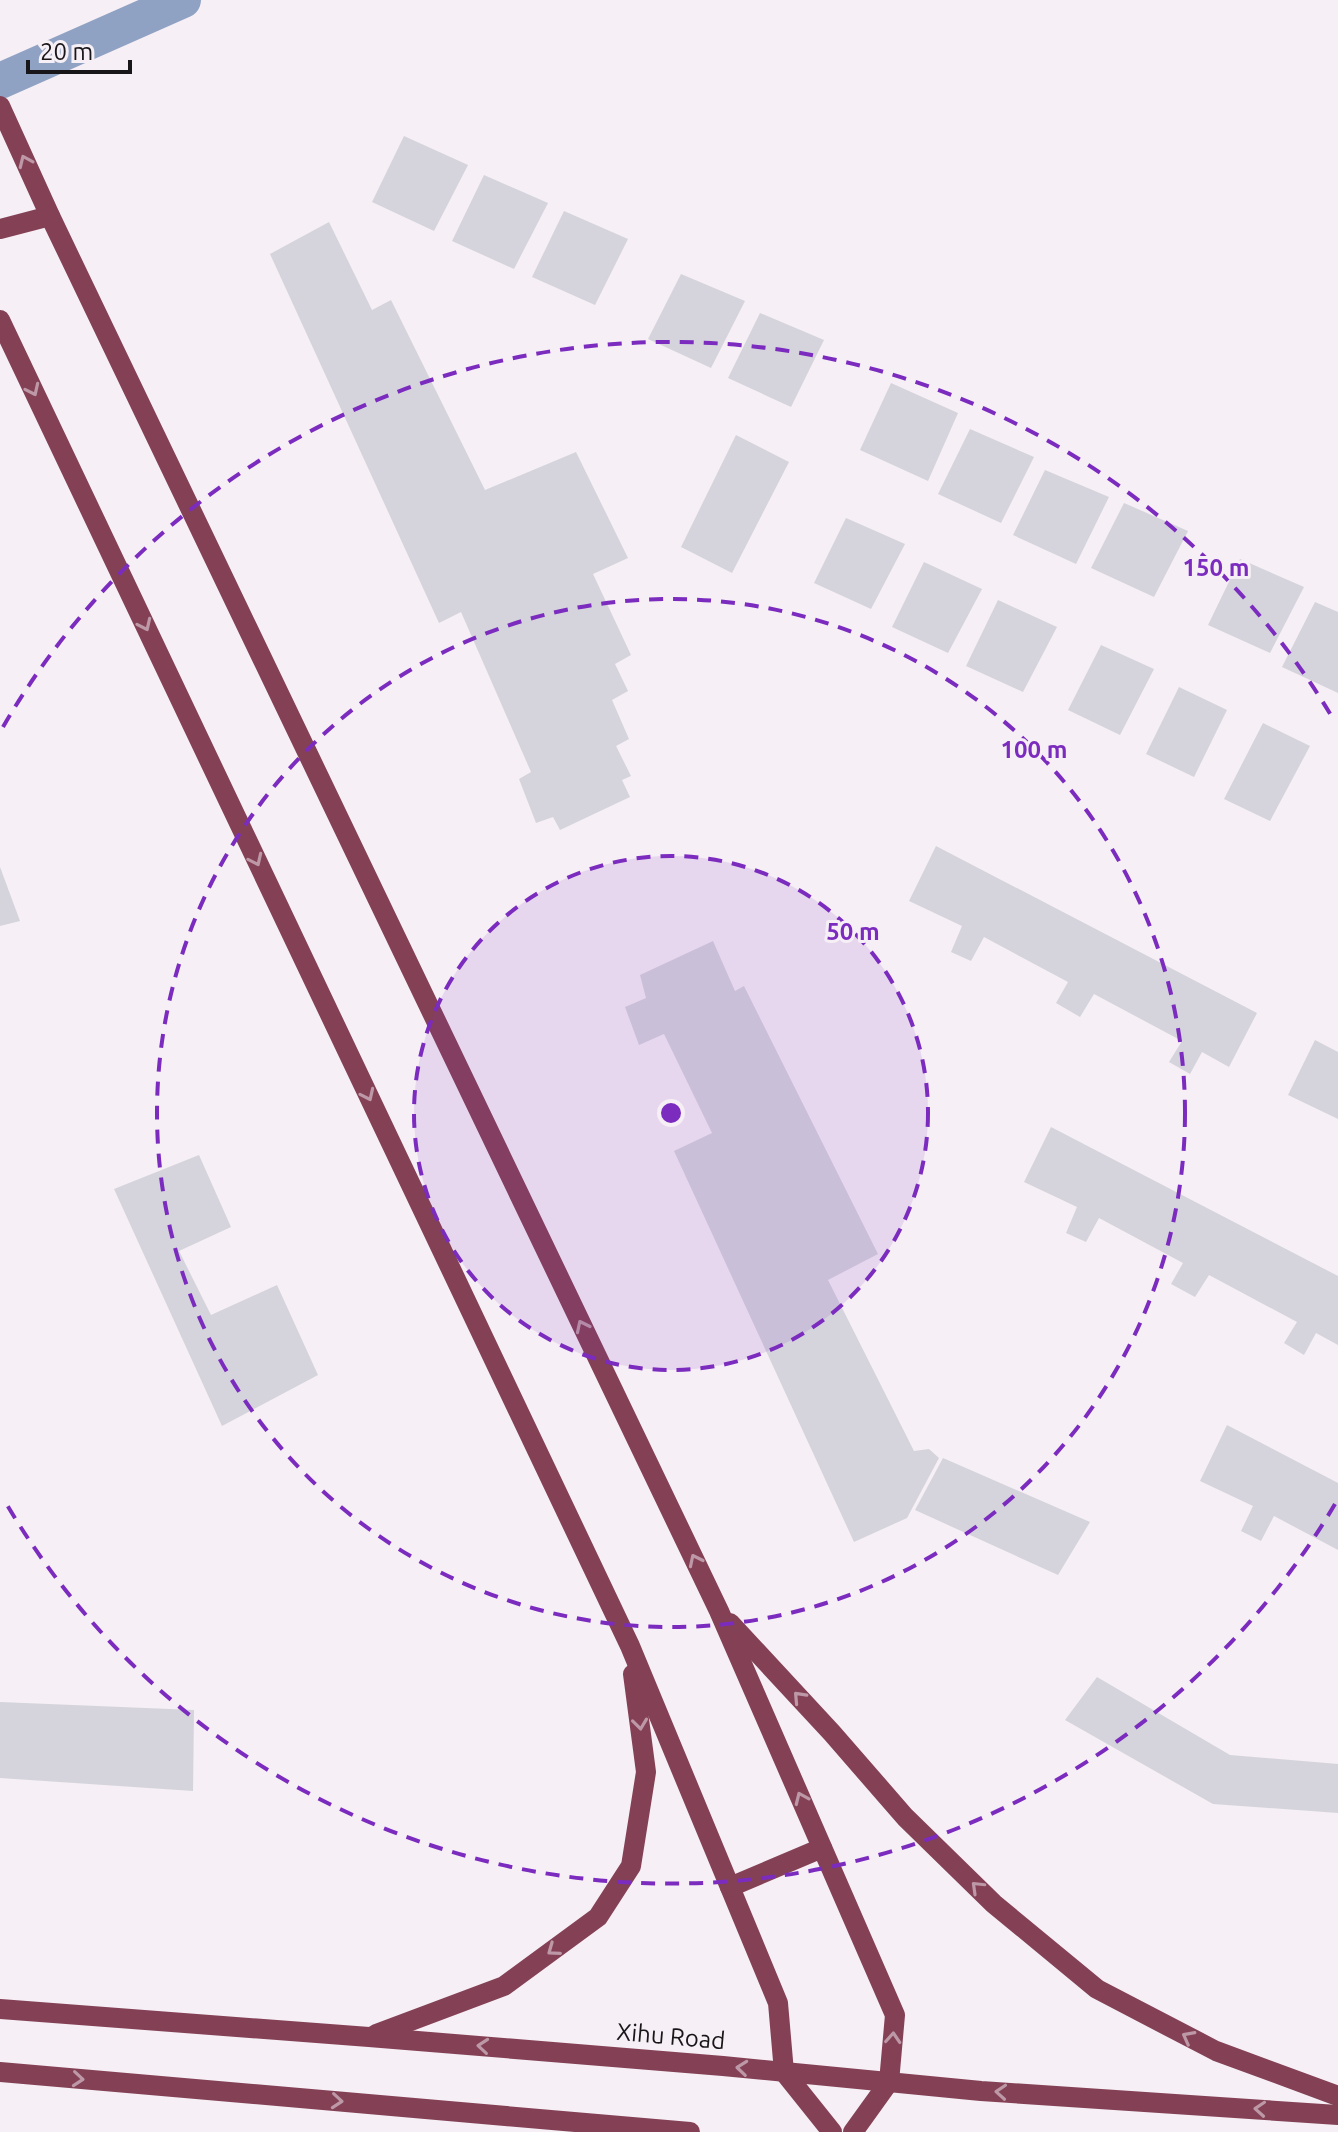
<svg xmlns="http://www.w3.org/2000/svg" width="1338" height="2132" font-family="Ubuntu,sans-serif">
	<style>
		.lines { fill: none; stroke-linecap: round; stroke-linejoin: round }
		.canal { stroke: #90a2c3; stroke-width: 36 }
		.building { fill: #d5d4dc }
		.primary { stroke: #844156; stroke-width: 20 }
		.oneway { stroke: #bd98a6 }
		.ring { fill: none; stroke: #7b2cbf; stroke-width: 4; stroke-dasharray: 14 10 }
		.labels { text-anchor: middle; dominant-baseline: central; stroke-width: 6; stroke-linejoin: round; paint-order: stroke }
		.street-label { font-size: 24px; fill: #181618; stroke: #f6eff5 }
		.centre { fill: #7b2cbf; stroke: #f6eff5; stroke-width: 4 }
		.ring-label { font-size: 24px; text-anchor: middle; font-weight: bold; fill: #7b2cbf; stroke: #f6eff5; stroke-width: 6; stroke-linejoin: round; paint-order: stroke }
	</style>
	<rect width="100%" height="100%" fill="#f6eff5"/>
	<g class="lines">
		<polyline class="canal" points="0,81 183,0"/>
	</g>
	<g class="building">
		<polygon points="404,136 468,165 434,231 372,202"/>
		<polygon points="484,175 548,203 514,269 452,241"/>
		<polygon points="564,211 628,239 595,305 532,277"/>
		<polygon points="329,222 372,310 391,300 485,490 576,452 628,558 593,574 631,655 615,664 628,691 612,700 629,739 616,746 631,776 622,780 630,797 560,830 553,817 536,823 519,779 531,772 461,612 439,623 270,254"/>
		<polygon points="681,274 745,301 711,368 648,339"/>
		<polygon points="760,313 824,340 791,407 728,378"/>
		<polygon points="891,383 958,413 928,481 860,450"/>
		<polygon points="970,429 1034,457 1001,523 938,494"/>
		<polygon points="736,435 789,462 732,573 681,547"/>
		<polygon points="1045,470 1109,497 1076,564 1013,535"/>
		<polygon points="1124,503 1188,531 1154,597 1091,568"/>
		<polygon points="846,518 905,544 871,609 814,583"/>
		<polygon points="1240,559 1304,587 1270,653 1208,625"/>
		<polygon points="924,562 982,589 948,653 892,627"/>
		<polygon points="998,600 1057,627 1023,692 966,666"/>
		<polygon points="1315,602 1338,612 1338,693 1282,667"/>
		<polygon points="1101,645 1154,669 1120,735 1068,710"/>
		<polygon points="1179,687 1227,710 1194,777 1146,754"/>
		<polygon points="1263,723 1310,746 1270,821 1224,799"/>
		<polygon points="936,846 1257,1013 1229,1067 1202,1052 1190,1074 1169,1062 1182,1041 1094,994 1080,1017 1056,1003 1068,982 984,937 971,961 951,952 962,926 909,901"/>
		<polygon points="0,867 20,921 0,926"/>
		<polygon points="713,941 735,991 744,986 878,1254 828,1280 914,1451 929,1449 939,1458 907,1518 854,1542 674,1151 712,1133 664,1034 639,1045 625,1007 646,998 640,975"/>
		<polygon points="1315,1040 1338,1052 1338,1119 1288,1095"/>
		<polygon points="1051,1127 1338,1276 1338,1345 1316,1333 1304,1355 1284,1343 1297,1322 1209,1275 1195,1297 1171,1284 1183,1263 1099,1218 1086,1242 1066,1233 1077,1207 1024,1182"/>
		<polygon points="199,1155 231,1227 179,1251 211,1315 277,1285 318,1375 222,1426 114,1189"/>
		<polygon points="1227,1425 1338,1483 1338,1550 1274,1516 1261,1541 1241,1531 1253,1506 1200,1481"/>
		<polygon points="943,1458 1090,1522 1058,1575 915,1510"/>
		<polygon points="1097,1677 1230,1755 1338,1764 1338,1813 1213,1804 1065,1720"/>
		<polygon points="0,1702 194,1710 193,1791 0,1778"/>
	</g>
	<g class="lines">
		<g class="primary">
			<polyline points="0,106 50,216 719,1611 895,2015 889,2082 853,2132"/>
			<polyline points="0,229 50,216"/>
			<polyline points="0,320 630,1646 778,2003 784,2072 832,2132"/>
			<polyline points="730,1623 832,1733 905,1817 994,1904 1097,1989 1216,2051 1338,2096"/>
			<polyline points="730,1887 822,1848"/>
			<polyline points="0,2009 369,2037 723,2066 981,2091 1338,2115"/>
			<polyline points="376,2034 504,1986 598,1917 631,1866 646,1772 633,1674"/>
			<polyline points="0,2072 690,2132"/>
		</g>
	</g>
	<defs><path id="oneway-chevron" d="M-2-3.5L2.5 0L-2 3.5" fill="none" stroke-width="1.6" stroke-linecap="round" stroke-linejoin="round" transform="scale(2)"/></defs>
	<g class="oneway">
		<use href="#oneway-chevron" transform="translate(25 161) rotate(-114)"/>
		<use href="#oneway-chevron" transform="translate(33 390) rotate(65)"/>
		<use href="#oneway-chevron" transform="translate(145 625) rotate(65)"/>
		<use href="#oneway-chevron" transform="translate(256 860) rotate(65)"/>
		<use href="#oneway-chevron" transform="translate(368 1095) rotate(65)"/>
		<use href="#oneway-chevron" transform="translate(582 1326) rotate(-116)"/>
		<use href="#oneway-chevron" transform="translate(695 1560) rotate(-116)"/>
		<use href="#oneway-chevron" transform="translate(799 1697) rotate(-133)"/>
		<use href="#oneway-chevron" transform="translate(640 1724) rotate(83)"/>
		<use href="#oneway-chevron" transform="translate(801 1798) rotate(-114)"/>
		<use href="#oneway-chevron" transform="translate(977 1887) rotate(-136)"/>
		<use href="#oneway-chevron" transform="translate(553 1950) rotate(144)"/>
		<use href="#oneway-chevron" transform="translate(1188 2037) rotate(-152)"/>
		<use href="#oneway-chevron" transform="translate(893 2038) rotate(-86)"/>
		<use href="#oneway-chevron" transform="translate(483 2046) rotate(-175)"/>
		<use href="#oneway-chevron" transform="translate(742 2068) rotate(-174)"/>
		<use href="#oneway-chevron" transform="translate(78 2079) rotate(5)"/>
		<use href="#oneway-chevron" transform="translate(1001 2092) rotate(-176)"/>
		<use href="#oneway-chevron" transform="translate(337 2101) rotate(5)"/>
		<use href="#oneway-chevron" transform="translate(1260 2109) rotate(-176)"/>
	</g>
	<circle cx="671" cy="1113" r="257" fill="#7b2cbf" fill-opacity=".12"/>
	<g class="ring">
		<circle cx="671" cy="1113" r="257"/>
		<circle cx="671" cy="1113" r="514"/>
		<path d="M1335 1504A771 771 0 0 1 3 1498M3 727A771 771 0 0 1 1335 722"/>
	</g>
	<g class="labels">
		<g class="street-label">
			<text transform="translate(671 2036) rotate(5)">Xihu Road</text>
		</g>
	</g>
	<circle cx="671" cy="1113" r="12" class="centre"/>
	<g class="ring-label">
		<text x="1216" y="576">150 m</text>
		<text x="1034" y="758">100 m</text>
		<text x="853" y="940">50 m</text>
	</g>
	<path d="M28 60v12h102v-12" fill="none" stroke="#181618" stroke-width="4"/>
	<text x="40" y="60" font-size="24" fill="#181618" stroke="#f6eff5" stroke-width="6" paint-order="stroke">20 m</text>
</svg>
